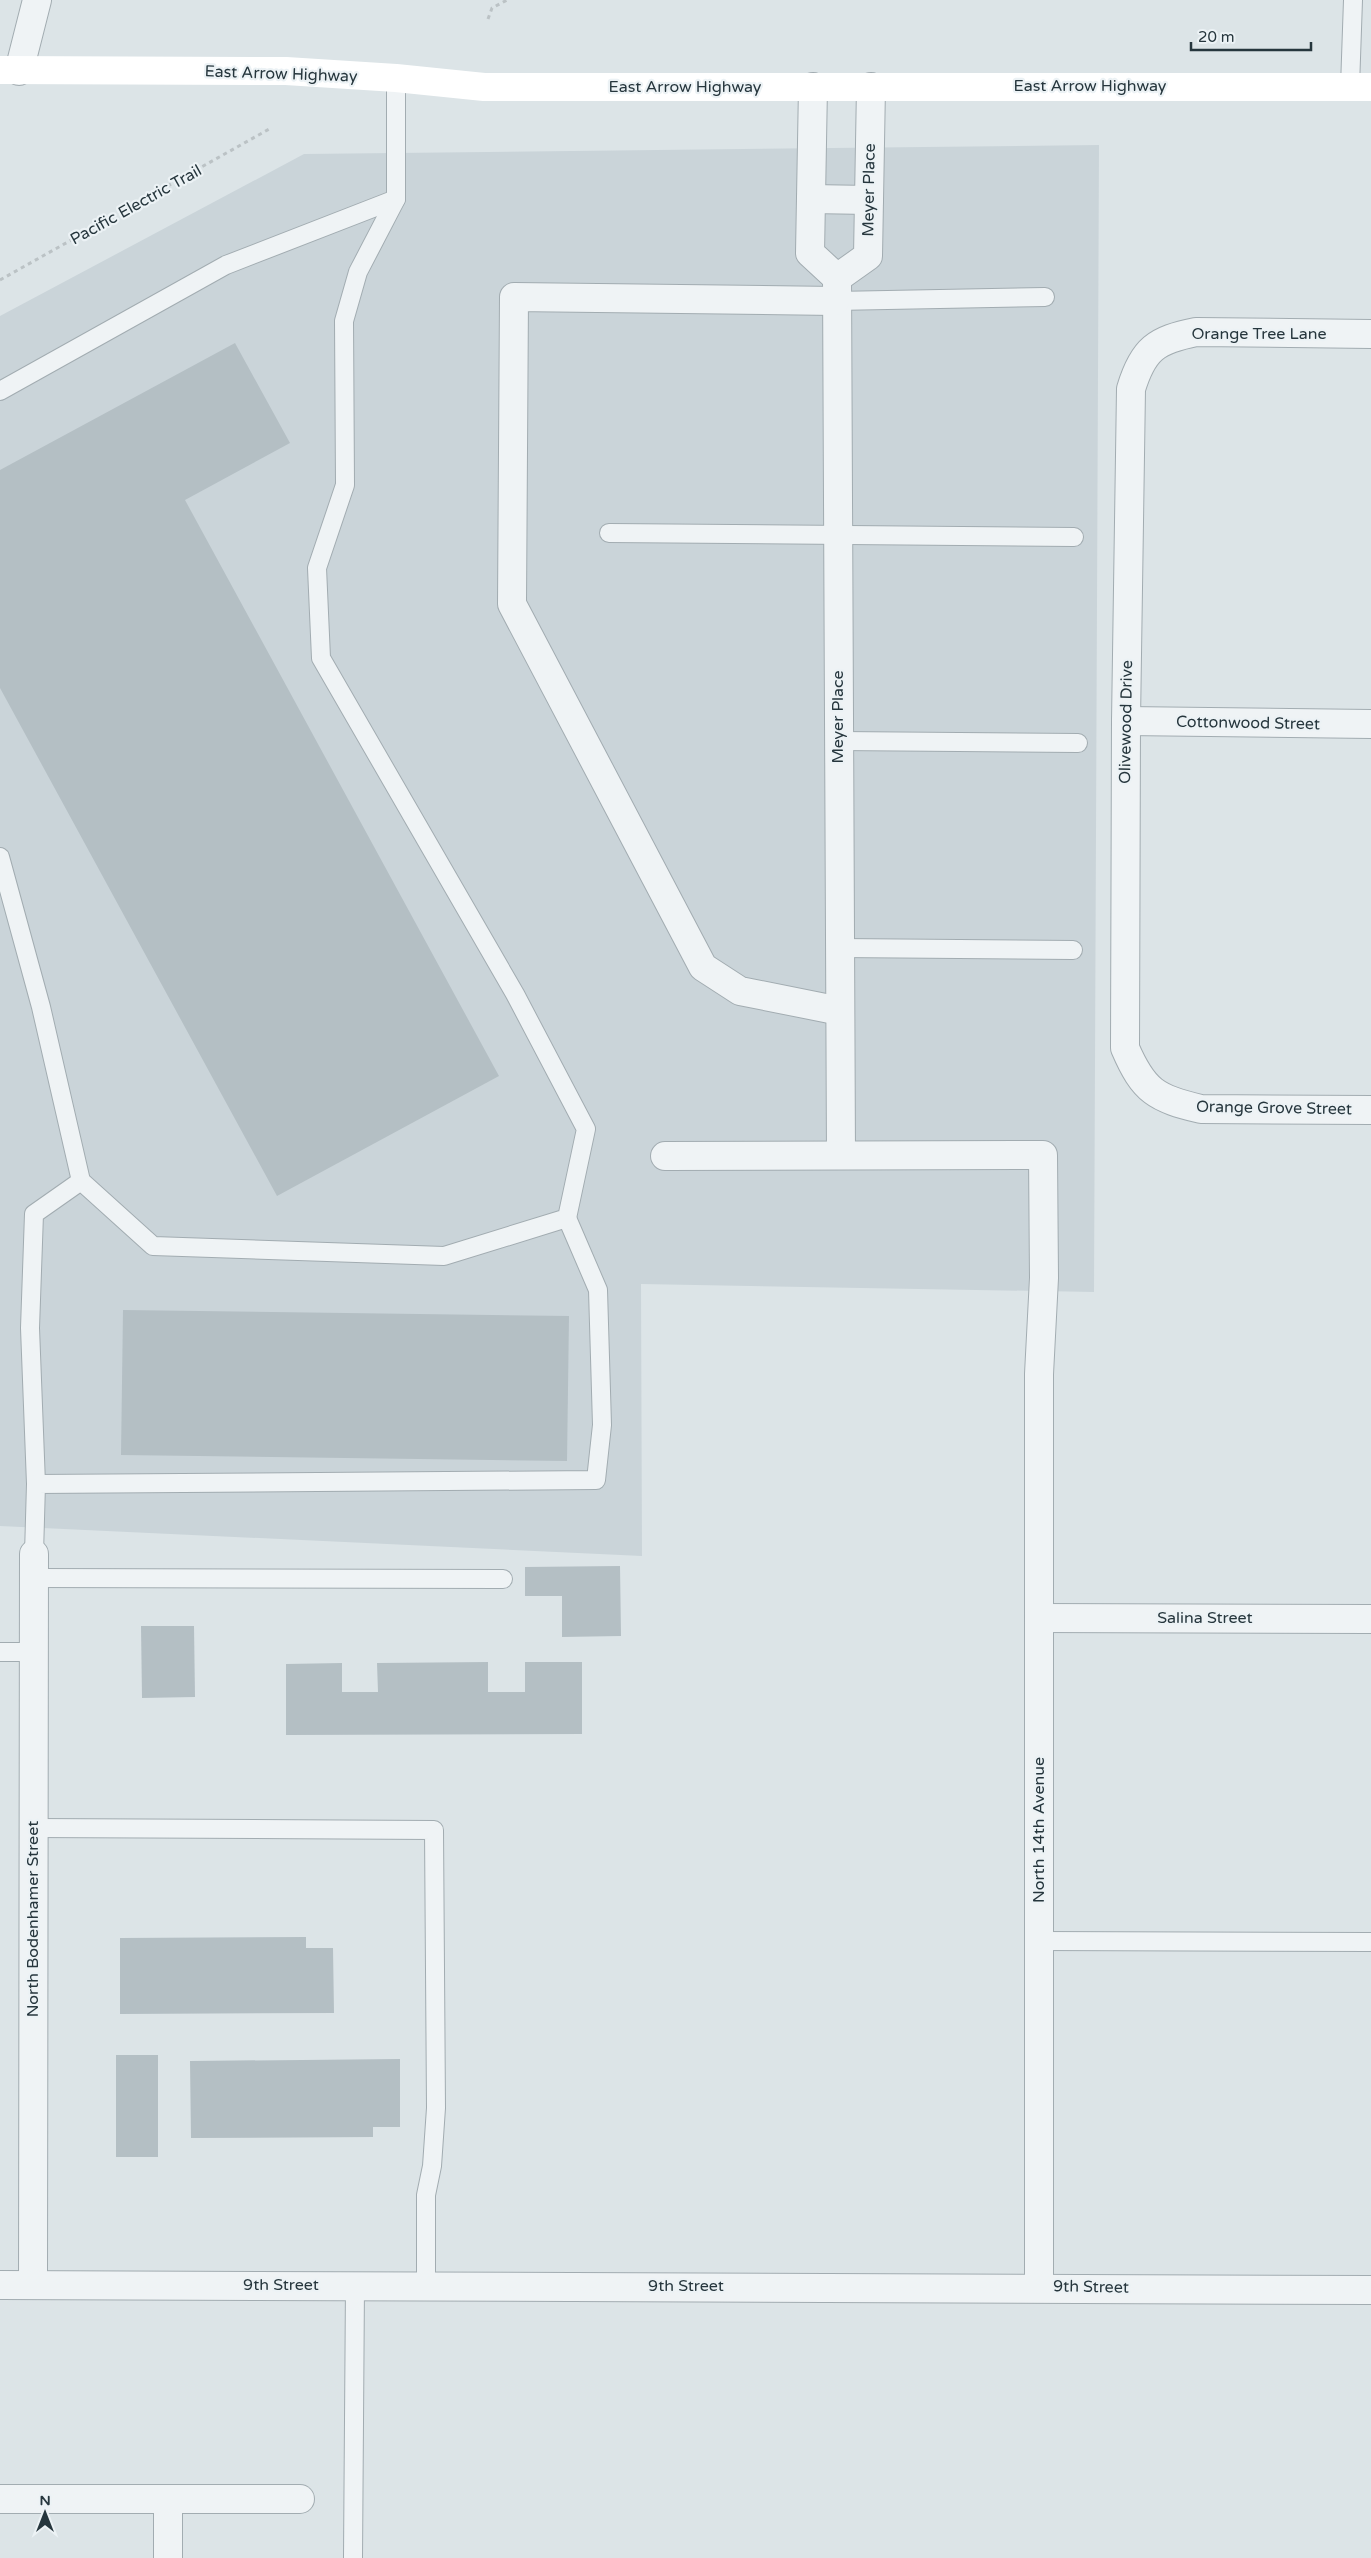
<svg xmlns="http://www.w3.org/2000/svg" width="1371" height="2558" font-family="'Varela Round',sans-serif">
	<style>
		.built { fill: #cad4d9 }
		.building { fill: #b4bfc4 }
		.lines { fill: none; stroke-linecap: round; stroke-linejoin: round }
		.service-casing { stroke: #a2acb1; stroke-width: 20 }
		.minor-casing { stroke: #a2acb1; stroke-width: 30 }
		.tertiary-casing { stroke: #a2acb1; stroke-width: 30 }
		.path { stroke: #bbc2c5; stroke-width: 3; stroke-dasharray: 4 4; stroke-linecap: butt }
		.service { stroke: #eff3f5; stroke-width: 18 }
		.minor { stroke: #eff3f5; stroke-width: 28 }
		.tertiary { stroke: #eff3f5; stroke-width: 28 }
		.secondary { stroke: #fff; stroke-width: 28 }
		.labels { text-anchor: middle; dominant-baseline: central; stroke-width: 4.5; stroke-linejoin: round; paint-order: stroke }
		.street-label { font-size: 16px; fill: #26363d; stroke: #ecf2f5 }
	</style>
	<rect width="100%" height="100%" fill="#dce4e7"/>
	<polygon class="built" points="1099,145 1094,1292 641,1284 642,1556 0,1526 0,316 304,154"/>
	<g class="building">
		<polygon points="235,343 290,443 185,500 499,1076 277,1196 0,688 0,470"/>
		<polygon points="123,1310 569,1316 567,1461 121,1455"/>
		<polygon points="620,1566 621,1636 562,1637 562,1596 525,1596 525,1567"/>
		<polygon points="141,1626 194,1626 195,1697 142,1698"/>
		<polygon points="488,1662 488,1692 525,1692 525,1662 582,1662 582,1734 286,1735 286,1664 342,1663 342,1692 378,1692 377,1663"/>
		<polygon points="306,1937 306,1948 333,1948 334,2013 120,2014 120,1938"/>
		<rect x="116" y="2055" width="42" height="102"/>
		<polygon points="400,2059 400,2127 373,2127 373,2137 191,2138 190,2061"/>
	</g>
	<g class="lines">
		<defs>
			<g id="service">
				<polyline points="1350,87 1353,0"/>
				<polyline points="835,301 1045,297"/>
				<polyline points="0,391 226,265 396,199"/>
				<polyline points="609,533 1074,537"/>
				<polyline points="839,741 1078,743"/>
				<polyline points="0,857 41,1007 81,1181 153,1246 444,1256 567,1218 586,1129 515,994 321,658 317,568 345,485 344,321 358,272 396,199 396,78"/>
				<polyline points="840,948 1073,950"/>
				<polyline points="36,1484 30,1328 34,1214 81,1181"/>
				<polyline points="34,1554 36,1484 596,1480 602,1425 598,1290 567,1218"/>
				<polyline points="34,1578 503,1579"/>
				<polyline points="0,1652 34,1652"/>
				<polyline points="33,1828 434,1830 436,2108 432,2166 426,2195 426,2285"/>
				<polyline points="1039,1941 1371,1942"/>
				<polyline points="353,2558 355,2285"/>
			</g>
			<g id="minor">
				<polyline points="19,71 37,0"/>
				<polyline points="813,87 810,253 837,278"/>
				<polyline points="811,199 869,200"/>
				<polyline points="837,278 841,1155"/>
				<polyline points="837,278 868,256 871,87"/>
				<polyline points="835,301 514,297 512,604 703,967 740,991 840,1011"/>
				<path d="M1371 334 1196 332C1156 340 1143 349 1131 389L1126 721 1125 1048C1144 1092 1156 1098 1201 1109L1371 1110"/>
				<polyline points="1126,721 1371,724"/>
				<polyline points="665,1156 1043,1155 1044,1278 1039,1374 1039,2287"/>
				<polyline points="1039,1618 1371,1619"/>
				<polyline points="33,2285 34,1554"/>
				<polyline points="0,2499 300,2499"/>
				<polyline points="168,2500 168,2558"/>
			</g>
			<polyline id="tertiary" points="0,2285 1371,2290"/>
		</defs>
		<use href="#service" class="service-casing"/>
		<use href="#minor" class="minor-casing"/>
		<use href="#tertiary" class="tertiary-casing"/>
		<g class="path">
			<polyline points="488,19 492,8 507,0"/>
			<polyline points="0,280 271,128"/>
		</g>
		<use href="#service" class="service"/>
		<use href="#minor" class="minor"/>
		<use href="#tertiary" class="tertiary"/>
		<polyline class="secondary" points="0,70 286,71 396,78 484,87 1371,87"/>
	</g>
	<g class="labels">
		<g class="street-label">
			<text transform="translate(281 74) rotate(2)">East Arrow Highway</text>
			<text x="1090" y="86">East Arrow Highway</text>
			<text x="685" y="87">East Arrow Highway</text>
			<text transform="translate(869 190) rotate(-89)">Meyer Place</text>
			<text transform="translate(136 205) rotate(-29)">Pacific Electric Trail</text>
			<text x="1259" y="334">Orange Tree Lane</text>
			<text transform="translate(838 717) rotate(-90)">Meyer Place</text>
			<text transform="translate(1126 722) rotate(-89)">Olivewood Drive</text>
			<text transform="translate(1248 723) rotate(1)">Cottonwood Street</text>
			<text transform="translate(1274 1108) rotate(1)">Orange Grove Street</text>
			<text x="1205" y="1618">Salina Street</text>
			<text transform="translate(1039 1830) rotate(-90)">North 14th Avenue</text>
			<text transform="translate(33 1919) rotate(-90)">North Bodenhamer Street</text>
			<text x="281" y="2285">9th Street</text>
			<text x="686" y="2286">9th Street</text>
			<text transform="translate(1091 2287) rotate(1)">9th Street</text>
		</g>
	</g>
	<g transform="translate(45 2513)" stroke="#ecf2f5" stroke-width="4" paint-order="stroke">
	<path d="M0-4L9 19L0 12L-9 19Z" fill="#26363d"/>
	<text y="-8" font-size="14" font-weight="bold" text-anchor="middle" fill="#26363d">N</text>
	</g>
	<path d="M1191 42v8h120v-8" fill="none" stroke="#26363d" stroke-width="2.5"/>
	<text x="1198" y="42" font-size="15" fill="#26363d" stroke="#ecf2f5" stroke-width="4" paint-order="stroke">20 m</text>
</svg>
